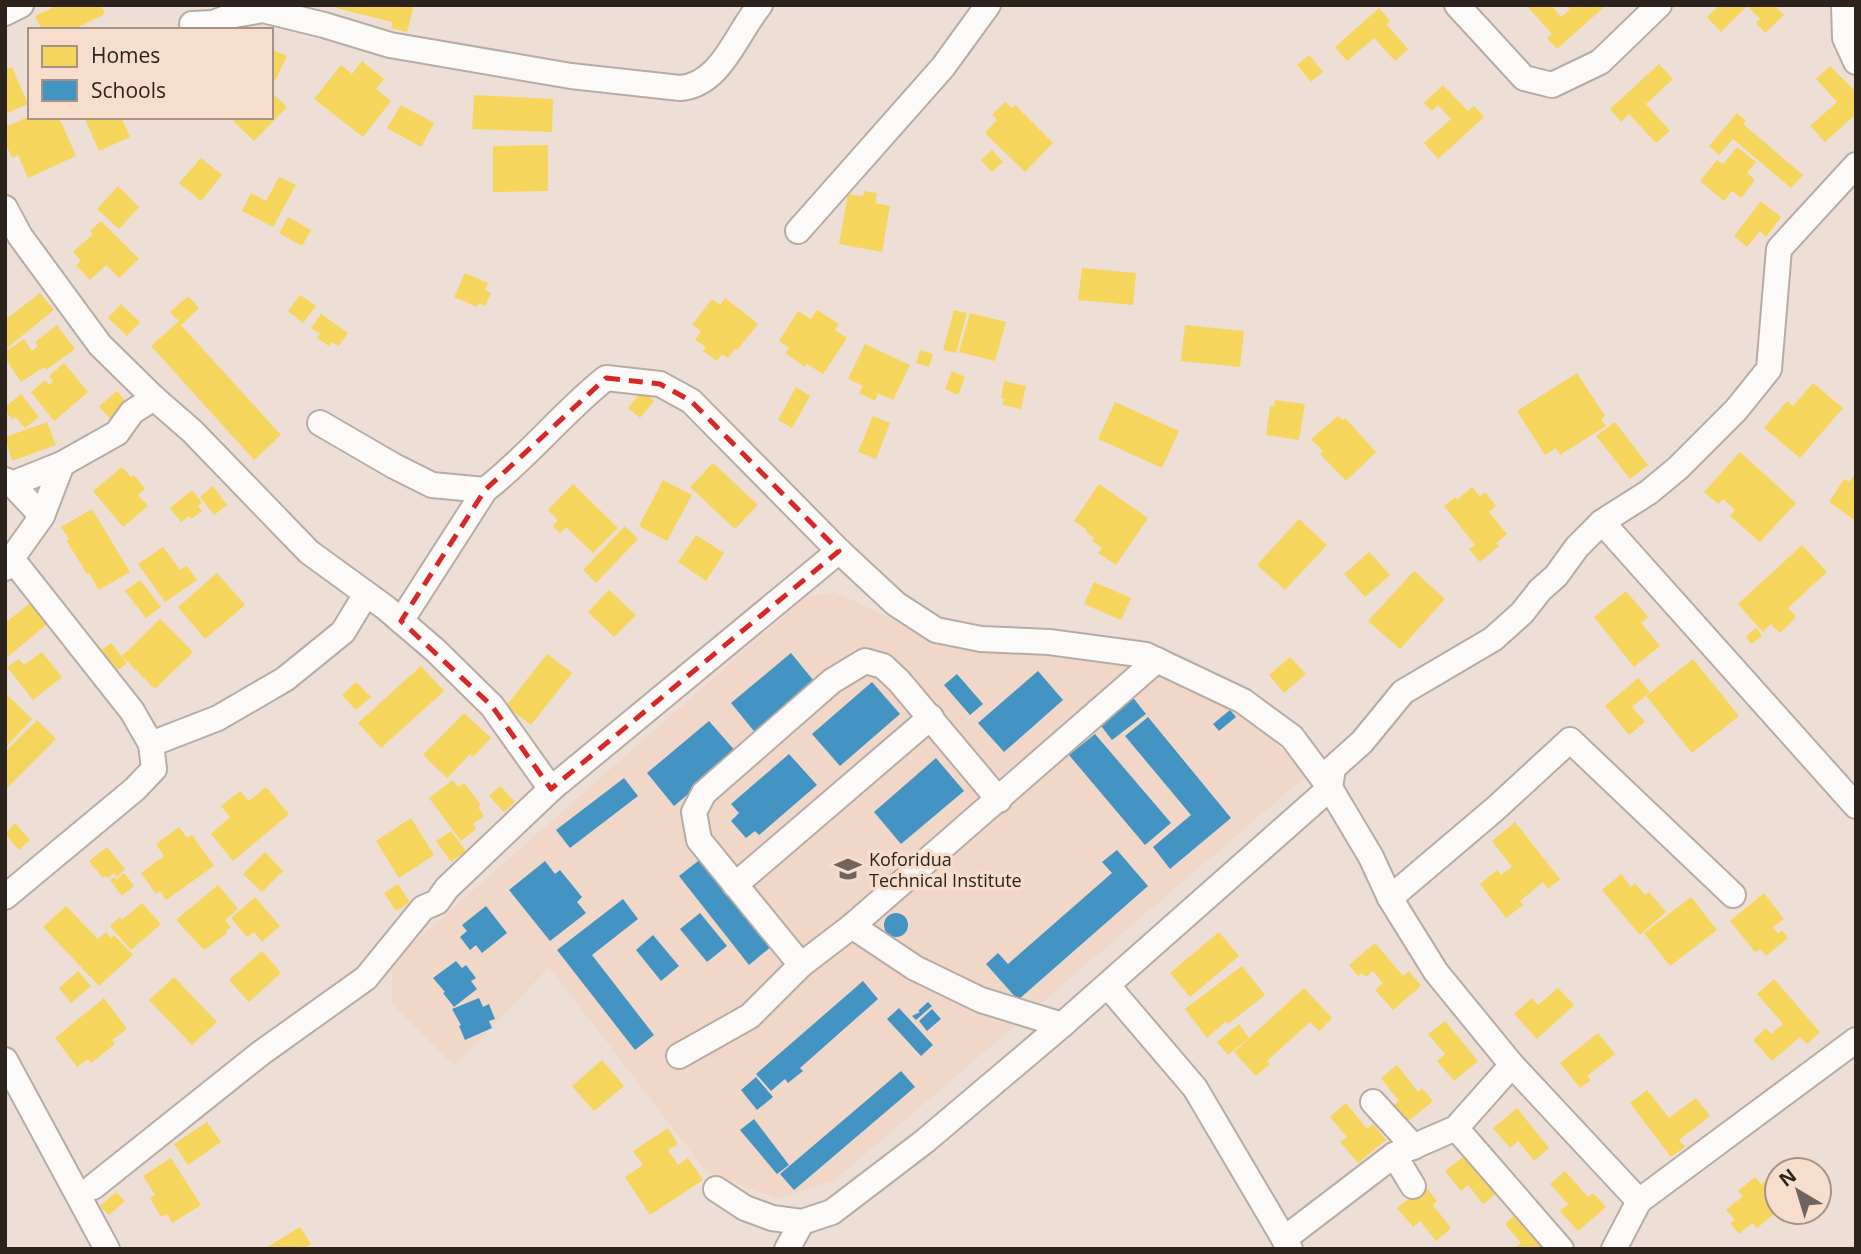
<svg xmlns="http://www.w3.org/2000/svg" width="1861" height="1254" font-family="'Open Sans',sans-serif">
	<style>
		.built { fill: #f0d7c8 }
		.homes { fill: #f6d55c }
		.schools { fill: #4393c3 }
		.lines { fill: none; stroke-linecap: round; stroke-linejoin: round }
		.minor-casing { stroke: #b7aca4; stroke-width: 28 }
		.minor { stroke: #fcfaf9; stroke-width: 24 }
		.marked { fill: none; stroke: #d62828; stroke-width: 5; stroke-dasharray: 14 9; stroke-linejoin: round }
		.labels { text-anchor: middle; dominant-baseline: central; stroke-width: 7; stroke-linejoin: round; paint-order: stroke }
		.poi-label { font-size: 18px; fill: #2c231d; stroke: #f7ddcc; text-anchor: start }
	</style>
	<rect width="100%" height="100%" fill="#eddfd6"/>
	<polygon class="built" points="834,592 926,635 1107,650 1244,711 1307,775 835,1180 777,1199 706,1171 549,967 454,1066 392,1004 392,962 804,598"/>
	<g class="homes">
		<polygon points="58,5 101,5 105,14 72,30 42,30 35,16"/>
		<polygon points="337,5 414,5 407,32 391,28 392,22 336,8"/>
		<polygon points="1526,5 1551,5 1561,17 1570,10 1566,5 1600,5 1603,8 1557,49 1547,38 1552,34"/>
		<polygon points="1720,5 1774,5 1784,15 1765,33 1756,23 1760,19 1747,6 1721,32 1707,17"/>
		<polygon points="1379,8 1390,21 1386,24 1408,49 1395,61 1374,38 1347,61 1335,47"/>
		<polygon points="271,49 287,56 275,81 271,79"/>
		<polygon points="1309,55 1323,72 1311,82 1297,65"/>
		<polygon points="362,61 384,79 376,89 391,101 363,137 314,99 341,65 352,74"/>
		<polygon points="1659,64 1673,79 1646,104 1670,131 1656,143 1629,114 1621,122 1610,109"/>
		<polygon points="1830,66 1856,92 1856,114 1825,142 1810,126 1837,102 1816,79"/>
		<polygon points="12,67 28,104 5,114 5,70"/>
		<polygon points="1443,85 1468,111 1474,106 1484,117 1438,159 1424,143 1451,119 1438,105 1432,111 1424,103"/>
		<polygon points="271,92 287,107 254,141 233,121 236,117 271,117"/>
		<polygon points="474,95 553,99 552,132 472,129"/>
		<polygon points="1005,102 1012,108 1015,105 1053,143 1025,172 985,133 997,120 992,115"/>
		<polygon points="401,105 434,123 421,147 387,128"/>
		<polygon points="1737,113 1746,121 1743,124 1803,175 1791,188 1733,139 1719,155 1709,146"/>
		<polygon points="30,116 59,117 76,156 28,178 18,155 12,158 5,143 5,134 8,133 5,127"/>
		<polygon points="84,117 121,117 130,137 99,151"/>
		<polygon points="548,145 548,191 493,192 493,146"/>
		<polygon points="1737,147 1756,162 1747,173 1755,180 1741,198 1732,191 1724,201 1700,181 1717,160 1723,164"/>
		<polygon points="992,150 1003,162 992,172 981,160"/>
		<polygon points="201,158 222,175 201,201 179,183"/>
		<polygon points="279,177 296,185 273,227 242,211 251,193 266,201"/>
		<polygon points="118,186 139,207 119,229 97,209"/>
		<polygon points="864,191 877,193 875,203 890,206 882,252 839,244 848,194 863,196"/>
		<polygon points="1761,201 1781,217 1766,237 1760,231 1747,247 1734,236"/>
		<polygon points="288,217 311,230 302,246 279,233"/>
		<polygon points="101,221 139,259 119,278 106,265 90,280 76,265 81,261 73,252 93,234 90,231"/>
		<polygon points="1082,268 1136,273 1133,305 1078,300"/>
		<polygon points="465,273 488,283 485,290 491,293 485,306 479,303 477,307 454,297"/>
		<polygon points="40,293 54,310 7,348 5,346 5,320"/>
		<polygon points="300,295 316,306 303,323 288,311"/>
		<polygon points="188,296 199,308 181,325 281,435 254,460 151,346 179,321 170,312"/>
		<polygon points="725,298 758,324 737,350 735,348 728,358 722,354 717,361 703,351 706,347 695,340 701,331 692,325 712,299 720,305"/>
		<polygon points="121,304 140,322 127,336 108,318"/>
		<polygon points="817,310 839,324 835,330 847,338 823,374 807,364 805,367 785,353 789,348 779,341 798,311 811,319"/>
		<polygon points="954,310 967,313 956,353 943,350"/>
		<polygon points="970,313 1006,322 995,361 959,352"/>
		<polygon points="321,314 348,333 339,346 332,342 329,346 317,338 320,334 311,328"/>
		<polygon points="57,325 75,349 46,370 44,367 21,382 5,358 5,352 24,339 32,351 38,346 35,342"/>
		<polygon points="1185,325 1244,331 1240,367 1181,361"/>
		<polygon points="865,344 910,365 893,400 878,393 875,401 859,393 863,386 848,379"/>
		<polygon points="920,350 933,354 929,367 916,363"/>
		<polygon points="64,363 88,392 54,421 31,392 45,380 49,385 53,381 49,376"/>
		<polygon points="952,371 965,377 958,395 945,389"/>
		<polygon points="1577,373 1605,416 1601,419 1606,426 1560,455 1556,448 1545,455 1517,411"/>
		<polygon points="1004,381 1026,386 1021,409 1002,405 1004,399 1001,398"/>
		<polygon points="1813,383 1843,408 1800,458 1764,428 1787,401 1793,406"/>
		<polygon points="796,387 810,396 792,428 778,420"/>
		<polygon points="117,391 128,404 110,419 99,406"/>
		<polygon points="642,391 654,401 640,418 628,408"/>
		<polygon points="21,394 39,417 25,428 15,417 13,420 5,411 5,407"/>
		<polygon points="1275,400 1305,404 1299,440 1266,435 1270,406 1274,406"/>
		<polygon points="1115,402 1179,431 1162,468 1098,439"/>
		<polygon points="873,416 890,423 876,459 858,452"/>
		<polygon points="1338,416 1343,420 1345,418 1376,452 1346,481 1320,454 1323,451 1311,439"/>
		<polygon points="47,422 56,445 12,461 5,437"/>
		<polygon points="1615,422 1648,465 1630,479 1596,436"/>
		<polygon points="1740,452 1796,503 1760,542 1730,516 1735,510 1723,499 1718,504 1704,492"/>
		<polygon points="713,463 758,505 735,529 690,487"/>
		<polygon points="122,467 131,477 134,475 145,489 138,495 148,506 123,527 93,491"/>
		<polygon points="1856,472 1856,521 1829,502 1844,479 1849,482"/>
		<polygon points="663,480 692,495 667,541 639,526"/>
		<polygon points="573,484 618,528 593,553 566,527 560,533 553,526 558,520 548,510"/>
		<polygon points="1099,484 1148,518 1116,565 1098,553 1102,548 1092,541 1094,538 1086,532 1087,530 1074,521"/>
		<polygon points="213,486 227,505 214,515 200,497"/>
		<polygon points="1472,487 1480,496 1485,492 1496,506 1489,512 1507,534 1496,543 1499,546 1480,562 1469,549 1475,545 1444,506 1455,497 1457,500"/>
		<polygon points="192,490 202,503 198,506 202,511 191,519 189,516 181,522 170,508"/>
		<polygon points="92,509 130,572 99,590 89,573 87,574 66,540 69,539 61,527"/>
		<polygon points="1299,519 1327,545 1285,590 1257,565"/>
		<polygon points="625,526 638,539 596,583 583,570"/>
		<polygon points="696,535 724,553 706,581 678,562"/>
		<polygon points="1802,545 1827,572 1788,608 1796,617 1780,633 1771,624 1763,632 1738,604"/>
		<polygon points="163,547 180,570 187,566 197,580 165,602 138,564"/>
		<polygon points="1369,552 1390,575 1365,597 1344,574"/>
		<polygon points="1414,571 1445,599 1400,649 1368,621"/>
		<polygon points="217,573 245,605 205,639 178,607"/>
		<polygon points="140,580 161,607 146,618 125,591"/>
		<polygon points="1094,582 1131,598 1121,620 1084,604"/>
		<polygon points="609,590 636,615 614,637 588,612"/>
		<polygon points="1626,591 1648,617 1641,623 1660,646 1634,667 1594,617"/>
		<polygon points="34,600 51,621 5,659 5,623"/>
		<polygon points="160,619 193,652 155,689 122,656"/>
		<polygon points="1756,627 1762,636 1751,644 1746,637"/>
		<polygon points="111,643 127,663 118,670 101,650"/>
		<polygon points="42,652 62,677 33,700 7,667 19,659 24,665"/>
		<polygon points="547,654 572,673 531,725 506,706"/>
		<polygon points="1290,657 1306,674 1284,693 1269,675"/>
		<polygon points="1693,659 1739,716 1692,753 1646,696"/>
		<polygon points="421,666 444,691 381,748 358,723"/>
		<polygon points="1638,678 1650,692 1632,707 1645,722 1629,735 1605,706"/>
		<polygon points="356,682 371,697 356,710 342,695"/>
		<polygon points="5,693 32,719 5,748"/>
		<polygon points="464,713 491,738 473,757 470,754 447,778 423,755"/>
		<polygon points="37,720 56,739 5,790 5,752"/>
		<polygon points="453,780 458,787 464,783 481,805 478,807 484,816 473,824 476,829 461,841 429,798"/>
		<polygon points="500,786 515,802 504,812 489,796"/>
		<polygon points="266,787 289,814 233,861 211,834 230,817 221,806 240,791 249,801"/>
		<polygon points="411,818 434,855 399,878 376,841"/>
		<polygon points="1515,822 1560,879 1548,889 1543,882 1520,901 1523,905 1506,918 1480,884 1497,870 1501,875 1512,867 1492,841"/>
		<polygon points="15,823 30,840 19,850 5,834"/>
		<polygon points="179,827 187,838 192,835 214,866 166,900 160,891 156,894 141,873 164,856 156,844"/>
		<polygon points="451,831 466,851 451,862 436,841"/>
		<polygon points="107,847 125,869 117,877 114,873 108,878 106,876 103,878 89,861"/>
		<polygon points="265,852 283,871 262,892 243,874"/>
		<polygon points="124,873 134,886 122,896 110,880 114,877 116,880"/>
		<polygon points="1621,874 1631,887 1635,883 1645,895 1649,892 1666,912 1640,935 1602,890"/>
		<polygon points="398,884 410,902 396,911 384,893"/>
		<polygon points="218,885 238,909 225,920 231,927 226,931 227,933 204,950 176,920"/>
		<polygon points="1764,893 1784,919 1773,927 1778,934 1782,930 1788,938 1766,956 1760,949 1755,952 1730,921"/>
		<polygon points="255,897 280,926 262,942 254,932 247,937 231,918"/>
		<polygon points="1691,897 1717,930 1670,966 1644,933"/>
		<polygon points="142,903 161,924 131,950 110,926 120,917 122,920"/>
		<polygon points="66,906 98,939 106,932 111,938 114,935 133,955 99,986 43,927"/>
		<polygon points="1219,932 1239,956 1190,997 1170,973"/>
		<polygon points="1375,943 1403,976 1409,971 1421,986 1393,1010 1375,990 1383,983 1373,971 1366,977 1362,973 1358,976 1349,965"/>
		<polygon points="262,951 281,973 249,1002 229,980"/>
		<polygon points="1242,966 1265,995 1228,1024 1226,1021 1207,1038 1185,1009"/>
		<polygon points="78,971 91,986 71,1003 59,988"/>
		<polygon points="174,977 217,1022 192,1045 149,1000"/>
		<polygon points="1774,979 1820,1032 1807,1044 1800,1037 1772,1061 1753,1040 1766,1028 1771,1034 1783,1024 1757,994"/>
		<polygon points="1304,988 1332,1018 1319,1031 1310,1022 1267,1061 1270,1064 1256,1076 1234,1052"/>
		<polygon points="1558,988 1574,1005 1537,1039 1514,1014 1532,998 1538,1005"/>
		<polygon points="104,998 127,1029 112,1040 115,1044 91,1063 88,1059 77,1067 55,1038"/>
		<polygon points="1445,1021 1478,1061 1454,1081 1437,1061 1445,1054 1428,1034"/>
		<polygon points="1239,1024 1249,1038 1228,1055 1217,1042"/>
		<polygon points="1598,1033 1615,1054 1587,1076 1591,1080 1580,1088 1560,1063"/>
		<polygon points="602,1060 624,1086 594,1111 572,1086"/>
		<polygon points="1397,1065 1418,1092 1422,1088 1433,1101 1406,1123 1392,1106 1399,1101 1381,1078"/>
		<polygon points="1647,1090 1669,1118 1696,1098 1710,1116 1679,1140 1685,1147 1671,1157 1630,1103"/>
		<polygon points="1346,1103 1367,1129 1373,1124 1386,1140 1358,1163 1340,1142 1347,1137 1330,1117"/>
		<polygon points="1517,1108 1549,1148 1534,1161 1518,1141 1510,1148 1493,1128"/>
		<polygon points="207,1122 221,1142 188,1165 174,1144"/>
		<polygon points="668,1128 678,1144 668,1150 678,1165 688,1158 703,1180 650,1215 625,1177 643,1165 633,1151"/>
		<polygon points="1470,1152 1500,1191 1483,1204 1468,1185 1461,1191 1445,1171"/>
		<polygon points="171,1158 201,1205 172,1223 167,1214 161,1217 150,1198 155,1195 143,1176"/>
		<polygon points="1565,1171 1588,1197 1593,1193 1606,1207 1578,1231 1560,1211 1568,1204 1550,1184"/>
		<polygon points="1755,1177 1761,1184 1765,1181 1777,1196 1777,1207 1772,1211 1774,1214 1757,1228 1752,1223 1739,1234 1730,1223 1735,1220 1726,1210 1743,1196 1738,1191"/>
		<polygon points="1425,1186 1437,1201 1433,1205 1451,1228 1436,1241 1420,1221 1413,1227 1397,1208"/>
		<polygon points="116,1192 125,1201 109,1215 100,1206"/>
		<polygon points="1522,1209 1555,1249 1514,1249 1521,1243 1505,1224"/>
		<polygon points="300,1227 311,1244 304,1249 264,1249"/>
	</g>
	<g class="schools">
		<polygon points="791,653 818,686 758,736 731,703"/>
		<polygon points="1038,671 1063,700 1004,752 978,723"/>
		<polygon points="957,674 983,704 970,715 944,685"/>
		<polygon points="872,682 900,714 840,766 812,734"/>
		<polygon points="1131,695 1146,714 1112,740 1098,722"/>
		<polygon points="1230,710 1236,717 1219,731 1213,724"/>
		<polygon points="1148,717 1231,818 1170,869 1153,847 1191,815 1125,736"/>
		<polygon points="709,721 737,753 674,806 647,773"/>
		<polygon points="1095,734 1171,823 1145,845 1069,755"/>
		<polygon points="789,754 817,785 759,835 755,831 746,838 731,821 739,813 731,804"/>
		<polygon points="936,758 964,791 901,844 874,812"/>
		<polygon points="624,778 638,796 570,848 556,830"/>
		<polygon points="1117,850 1148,886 1018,1000 986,964 998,953 1008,964 1112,873 1102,862"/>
		<polygon points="702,858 772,946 749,965 679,876"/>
		<polygon points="545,861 555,874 560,870 582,897 577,902 586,913 550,941 509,890"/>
		<polygon points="623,899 638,919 592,955 654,1035 635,1050 557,950"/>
		<polygon points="486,906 507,933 482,953 476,945 470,950 460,937 467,931 462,925"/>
		<polygon points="700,913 727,946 707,962 680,929"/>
		<circle cx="896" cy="925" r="12"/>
		<polygon points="653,935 679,966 661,981 636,950"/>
		<polygon points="456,961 462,968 466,965 476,978 471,981 477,989 454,1007 443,993 445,992 433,978"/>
		<polygon points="863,981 878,999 800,1068 803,1071 788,1083 785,1079 771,1091 756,1074"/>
		<polygon points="479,998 483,1007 489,1004 495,1019 489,1021 492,1028 465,1040 459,1026 461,1025 452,1009"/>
		<polygon points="928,1002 932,1006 916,1020 912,1016 920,1012 918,1011"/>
		<polygon points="899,1008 933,1045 921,1056 887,1019"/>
		<polygon points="932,1009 941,1019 927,1031 919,1021"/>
		<polygon points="901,1071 915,1087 794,1190 780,1174"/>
		<polygon points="756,1077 773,1097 757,1110 741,1090"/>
		<polygon points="754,1119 789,1165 777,1174 740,1130"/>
	</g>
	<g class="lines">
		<defs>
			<g id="minor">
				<polyline points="1457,5 1524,78 1552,85 1600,62 1659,5"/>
				<polyline points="1844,5 1845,38 1856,62"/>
				<polyline points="5,13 21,5"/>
				<path d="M192 24 213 23 234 15 263 10 324 25 390 45 571 76 680 88C721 85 736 34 760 5"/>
				<polyline points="1856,165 1779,249 1769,369 1736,410 1678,468 1649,492 1602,522 1856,806"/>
				<polyline points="5,208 20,236 100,345 154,398 192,431 309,552 386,608 435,650 492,706 551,789 839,551 896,604 936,630 981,639 1049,642 1146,655 1243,701 1292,737 1330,788 1371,857 1390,898 1436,972 1512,1065 1639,1201 1614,1249"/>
				<polyline points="798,231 943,67 988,5"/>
				<path d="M320 423 394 466 432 485 485 490C529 456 563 412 606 378L660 384 691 401 839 551"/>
				<polyline points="5,480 12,484 62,464 117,433 132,412 154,398"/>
				<polyline points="42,516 62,464"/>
				<polyline points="12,559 132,711 151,744 218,718 285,679 343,632 366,594"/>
				<polyline points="5,568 42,516 12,484"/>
				<polyline points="401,621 485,490"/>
				<polyline points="735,885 931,717"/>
				<polyline points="5,897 135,789 154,769 151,744"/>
				<polyline points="1390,898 1495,809 1570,740 1733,895"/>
				<polyline points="852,926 915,968 981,1000 1062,1025"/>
				<polyline points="801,965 699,840 694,812 704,793 832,681 865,661 883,666 899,681 999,800"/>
				<polyline points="1108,986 1195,1088 1290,1249"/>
				<polyline points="679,1056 750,1016 801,965 852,926 1157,660"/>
				<polyline points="5,1060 107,1249"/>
				<polyline points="1373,1102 1414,1147"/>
				<polyline points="1456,1128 1561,1249"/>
				<polyline points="1394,1155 1413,1186"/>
				<polyline points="93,1187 261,1053 366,978 423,908 437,902 447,888 551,789"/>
				<polyline points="716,1189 745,1208 772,1218 802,1222 832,1212 925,1141 1062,1025 1330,788 1333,768 1362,742 1403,692 1493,639 1522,613 1540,590 1556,576 1577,547 1602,522"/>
				<polyline points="1639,1201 1856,1040"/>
				<polyline points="1284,1239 1394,1155 1456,1128 1512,1065"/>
				<polyline points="787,1249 802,1222"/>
			</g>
		</defs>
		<use href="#minor" class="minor-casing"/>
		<use href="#minor" class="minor"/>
	</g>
	<path class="marked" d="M606 378 660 384 691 401 839 551 551 789 492 706 401 621 485 490Z"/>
	<defs>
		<symbol id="school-bare" viewBox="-9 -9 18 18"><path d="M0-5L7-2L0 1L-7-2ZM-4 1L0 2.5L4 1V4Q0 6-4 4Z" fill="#70655e" stroke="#f7ddcc" stroke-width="2.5" paint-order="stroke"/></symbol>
	</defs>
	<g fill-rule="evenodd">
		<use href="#school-bare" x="829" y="850" width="38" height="38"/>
	</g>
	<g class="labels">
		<g class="poi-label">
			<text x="869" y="859">Koforidua<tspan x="869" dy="21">Technical Institute</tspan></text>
		</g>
	</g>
	<rect width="1861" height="1254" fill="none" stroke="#2c231d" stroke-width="14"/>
	<rect x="28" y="28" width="245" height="91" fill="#f7ddcc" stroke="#a69386" stroke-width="2"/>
	<rect x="42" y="46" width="35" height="21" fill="#f6d55c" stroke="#a69386" stroke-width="2"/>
	<text x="91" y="63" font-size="21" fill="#2c231d">Homes</text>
	<rect x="42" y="80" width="35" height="21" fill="#4393c3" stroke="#a69386" stroke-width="2"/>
	<text x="91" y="98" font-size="21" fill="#2c231d">Schools</text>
	<g transform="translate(1798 1191) rotate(322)"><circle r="33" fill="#f7ddcc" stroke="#a69386" stroke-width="2"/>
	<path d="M0-5L12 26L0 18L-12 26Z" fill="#70655e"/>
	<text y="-10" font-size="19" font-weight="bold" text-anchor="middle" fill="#2c231d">N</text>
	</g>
</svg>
